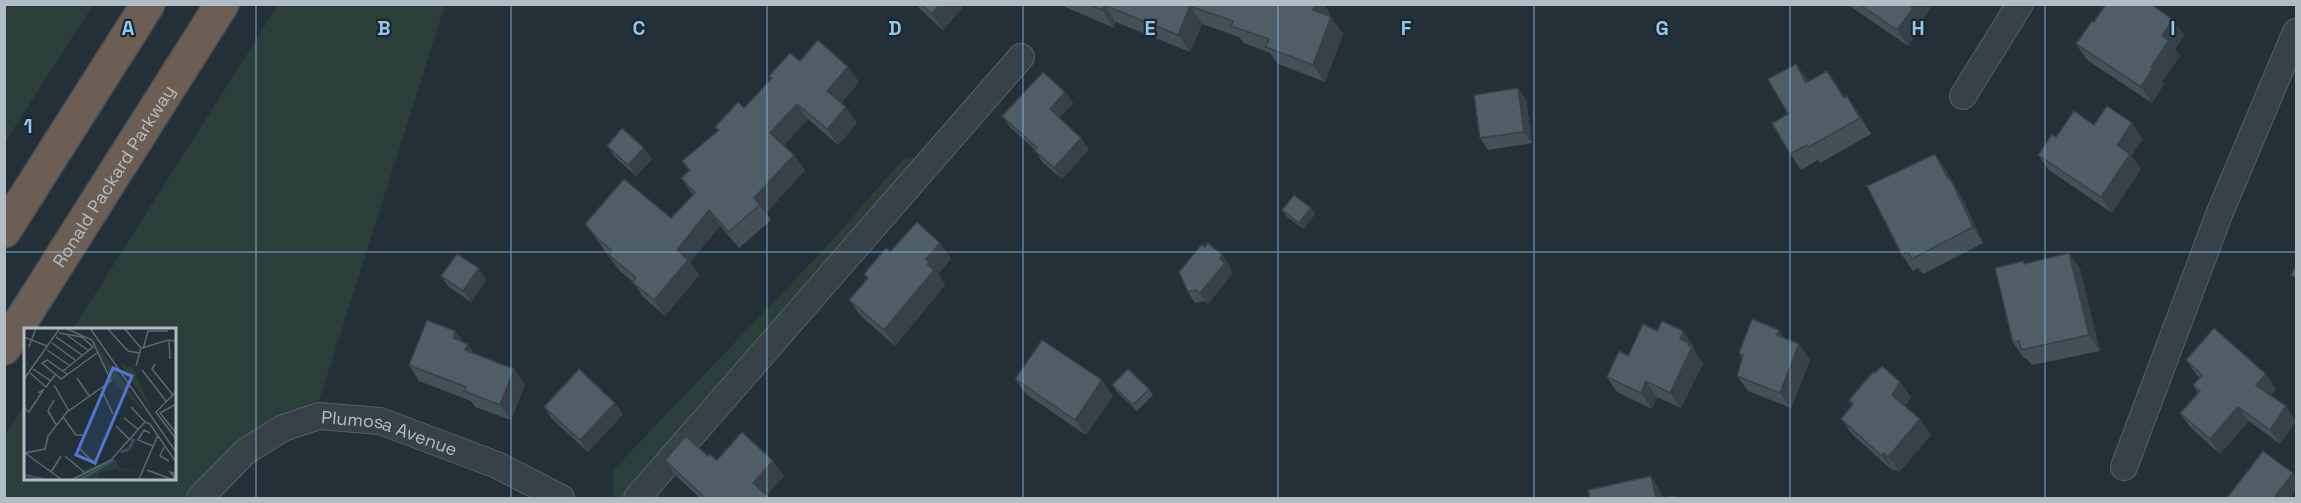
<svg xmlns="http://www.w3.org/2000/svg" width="2301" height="503" font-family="'Space Grotesk',sans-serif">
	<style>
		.green { fill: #2b3f3a }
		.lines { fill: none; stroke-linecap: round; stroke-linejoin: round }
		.minor-casing { stroke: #546066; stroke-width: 28 }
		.motorway-casing { stroke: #414d53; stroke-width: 36 }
		.minor { stroke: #364248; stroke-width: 26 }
		.motorway { stroke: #6d5e54; stroke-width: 33 }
		.wall { fill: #435058 }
		.shaded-wall { fill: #374147 }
		.building { fill: #4e5d66; stroke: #374147; stroke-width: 1.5 }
		.grid { fill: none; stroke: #8cc9ef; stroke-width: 1.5; stroke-opacity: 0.55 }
		.labels { text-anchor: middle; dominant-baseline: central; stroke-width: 4.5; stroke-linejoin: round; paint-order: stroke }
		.street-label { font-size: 18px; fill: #b1bdc4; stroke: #1c272d }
		.inset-river { fill: none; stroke: #38505d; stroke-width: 3 }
		.inset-road { fill: none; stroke: #5c686f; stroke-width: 1.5 }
		.view { fill: #5175d1; fill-opacity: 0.15; stroke: #5175d1; stroke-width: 3 }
		.inset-edge { fill: none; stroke: #b1bdc4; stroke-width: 3 }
		.grid-label { font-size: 20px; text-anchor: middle; font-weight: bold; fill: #8cc9ef; stroke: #1c272d; stroke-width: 4.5; stroke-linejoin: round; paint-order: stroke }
	</style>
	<rect width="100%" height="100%" fill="#233037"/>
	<g class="green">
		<polygon points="5,4 93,5 5,142 4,5"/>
		<polygon points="278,5 445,5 318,404 231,450 183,498 5,498 4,437 25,404 26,478 174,478 174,329 73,329"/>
		<polygon points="928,155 631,498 613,498 613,470 827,246 904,158"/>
	</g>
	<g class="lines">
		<defs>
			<g id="minor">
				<polyline points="1963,96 2020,4"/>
				<polyline points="2124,467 2220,212 2296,32"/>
				<path id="s1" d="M200 498 245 452 283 428 319 416 380 421 497 465 561 498"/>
				<polyline points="637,498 1021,57"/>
			</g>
			<g id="motorway">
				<polyline points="4,231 148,4"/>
				<path id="s2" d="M4 348 222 4"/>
			</g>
		</defs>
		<use href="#minor" class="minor-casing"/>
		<use href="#motorway" class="motorway-casing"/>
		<use href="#minor" class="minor"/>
		<use href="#motorway" class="motorway"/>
	</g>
	<g class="wall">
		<polygon points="916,4 959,4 962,8 943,30 920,9"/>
		<polygon points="1064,4 1324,4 1330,14 1329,16 1343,34 1325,82 1278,64 1270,53 1244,43 1239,37 1202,24 1190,52 1116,22 1114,28 1065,7"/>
		<polygon points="1847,4 1933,4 1922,20 1924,23 1908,46"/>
		<polygon points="2173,20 2184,35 2175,49 2180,56 2162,81 2164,84 2152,103 2087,60 2076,44 2094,22"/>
		<polygon points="800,61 848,67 859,82 841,103 846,107 857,123 838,145 808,119 784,145 805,170 766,213 771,220 739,248 720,226 690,262 699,275 665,316 643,297 633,282 619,270 585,224 671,218 693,195 681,178 689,171 682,161 718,131 715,127 744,108 771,79 769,76"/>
		<polygon points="1827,71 1845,98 1858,112 1871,134 1820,163 1818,160 1801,170 1790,154 1788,114 1808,82"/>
		<polygon points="1065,92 1073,103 1059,118 1089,149 1062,179 1042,162 1035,150 1010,127 1002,116"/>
		<polygon points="1526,99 1532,143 1488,150 1480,138"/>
		<polygon points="2056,137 2143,139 2131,156 2141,169 2112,213 2049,170 2038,155"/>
		<polygon points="607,146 652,159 636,176 615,157"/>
		<polygon points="1946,170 1954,185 1961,196 1983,243 1923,274 1918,268 1913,271 1902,255"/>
		<polygon points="1311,208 1315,214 1304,229 1286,216 1282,210"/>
		<polygon points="940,243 951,259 938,274 945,285 895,346 860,315 849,300 867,279 864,274 890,252"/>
		<polygon points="1205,247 1222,255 1230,266 1229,268 1232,274 1208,304 1204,301 1195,303 1188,292"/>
		<polygon points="2025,264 2080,269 2100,351 2032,365 2026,358 2024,358 2013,343"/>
		<polygon points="441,276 486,280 471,302 449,287"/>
		<polygon points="455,331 463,342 474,353 525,384 511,420 475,407 471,401 419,381 409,365"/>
		<polygon points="1657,331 1694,347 1693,349 1703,363 1681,408 1657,397 1652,409 1617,392 1607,377 1628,356"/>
		<polygon points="1786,339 1799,344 1810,360 1791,408 1748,391 1737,376 1742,359 1739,353"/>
		<polygon points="2186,360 2276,389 2270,395 2296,421 2280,444 2249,421 2220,454 2190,427 2180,413 2198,393 2193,385 2200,378 2196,374"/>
		<polygon points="1875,373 1900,382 1911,397 1905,407 1931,435 1899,472 1894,469 1893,471 1852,434 1841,419 1852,405 1849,400"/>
		<polygon points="1015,379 1113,396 1086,435 1026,394"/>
		<polygon points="1112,385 1149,389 1153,395 1137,411 1116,391"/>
		<polygon points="615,403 623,414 588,452 551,418 544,407"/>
		<polygon points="708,456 717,460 773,461 784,476 767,495 770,498 700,498 676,476 665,460"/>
	</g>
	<g class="shaded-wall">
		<polygon points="940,4 959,4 962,8 943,30 932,14"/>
		<polygon points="1315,4 1324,4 1330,14 1325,27 1313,10"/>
		<polygon points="1911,4 1933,4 1922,20 1924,23 1908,46 1897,30"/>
		<polygon points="1104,5 1116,22 1114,28 1102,10"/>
		<polygon points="1190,6 1202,24 1190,52 1178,35"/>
		<polygon points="1331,17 1343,34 1325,82 1313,65"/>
		<polygon points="2173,20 2184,35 2175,49 2180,56 2162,81 2164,84 2152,103 2141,87 2151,67 2162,36"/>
		<polygon points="1796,64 1807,79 1817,98 1806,83"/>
		<polygon points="848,67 859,82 838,107 827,91"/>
		<polygon points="1827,71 1838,86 1854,114 1844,98"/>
		<polygon points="1518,88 1526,99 1532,143 1524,132"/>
		<polygon points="1065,92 1073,103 1057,120 1050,109"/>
		<polygon points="1847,96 1858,112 1871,134 1860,118"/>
		<polygon points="797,104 808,119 781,148 770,133"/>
		<polygon points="846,107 857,123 838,145 827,129"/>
		<polygon points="2132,123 2143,139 2131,156 2141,169 2112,213 2101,197 2117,145"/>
		<polygon points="1081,138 1089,149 1062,179 1054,168"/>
		<polygon points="644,148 652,159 636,176 628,165"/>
		<polygon points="1935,154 1946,170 1954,185 1961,196 1983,243 1973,227"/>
		<polygon points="794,155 805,170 766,213 754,198"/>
		<polygon points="1311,208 1315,214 1304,229 1299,223"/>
		<polygon points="709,210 720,226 690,262 699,275 665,316 654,300 677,250"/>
		<polygon points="940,243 951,259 938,274 945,285 895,346 884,330 927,264 926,259"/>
		<polygon points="2069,253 2080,269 2100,351 2089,335"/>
		<polygon points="1222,255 1230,266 1229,268 1232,274 1208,304 1200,293"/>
		<polygon points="479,268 486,280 471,302 463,291"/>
		<polygon points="1779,330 1790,345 1777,335"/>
		<polygon points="455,331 466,346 453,338"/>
		<polygon points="1683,331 1694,347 1693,349 1703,363 1681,408 1670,393 1680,339"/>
		<polygon points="468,344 478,359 465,350"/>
		<polygon points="1799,344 1810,360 1791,408 1780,393"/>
		<polygon points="514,369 525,384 511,420 500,405"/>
		<polygon points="2266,374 2276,389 2266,400 2256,385"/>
		<polygon points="1102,380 1113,396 1086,435 1075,420"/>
		<polygon points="1646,381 1657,397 1652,409 1641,393"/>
		<polygon points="1900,382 1911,397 1902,411 1892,395"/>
		<polygon points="615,403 623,414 588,452 580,440"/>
		<polygon points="2286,406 2296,421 2280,444 2270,430"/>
		<polygon points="2238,407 2249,421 2220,454 2210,439"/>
		<polygon points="1920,419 1931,435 1899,472 1888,457"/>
		<polygon points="1884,453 1894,469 1893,471 1882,456"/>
		<polygon points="773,461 784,476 764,498 753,483"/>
		<polygon points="2293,473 2296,478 2296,490 2290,498 2274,498"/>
		<polygon points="1651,476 1661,492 1663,498 1656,498"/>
	</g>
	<g class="building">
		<polygon points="921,4 940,4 932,14"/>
		<polygon points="1088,4 1315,4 1313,10 1331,17 1313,65 1266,47 1269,39 1231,26 1233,21 1190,6 1178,35 1104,5 1102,10"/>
		<polygon points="1859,4 1911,4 1910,6 1913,8 1897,30"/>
		<polygon points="2106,4 2151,4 2173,20 2162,36 2169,40 2151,67 2153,68 2141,87 2076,44 2092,21 2094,22"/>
		<polygon points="818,40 848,67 827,91 846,107 827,129 797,104 770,133 794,155 754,198 760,205 728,232 709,210 677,250 688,260 654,300 632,282 636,278 609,255 612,251 597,238 585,224 624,179 671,218 695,193 681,178 690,170 682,161 719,130 715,127 738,102 744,108 772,78 769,76 790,53 800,61"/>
		<polygon points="1796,64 1806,83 1827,71 1844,98 1847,96 1860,118 1809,147 1807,145 1790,154 1772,123 1788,114 1768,79"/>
		<polygon points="1043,72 1065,92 1050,109 1081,138 1054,168 1034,150 1037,148 1002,116"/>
		<polygon points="1518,88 1524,132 1480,138 1474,95"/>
		<polygon points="2107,106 2132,123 2117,145 2130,154 2101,197 2038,155 2052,134 2056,137 2074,111 2094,125"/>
		<polygon points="622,128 644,148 628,165 607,146"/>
		<polygon points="1935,154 1948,179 1951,180 1973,227 1912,259 1908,252 1902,255 1867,186"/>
		<polygon points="1294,195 1311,208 1299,223 1282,210"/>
		<polygon points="917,222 940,243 926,259 929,262 927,264 934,270 884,330 849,300 868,278 864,274 886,248 890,252"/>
		<polygon points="1208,243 1222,255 1220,259 1225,263 1200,293 1196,290 1188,292 1179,272 1202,244 1205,247"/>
		<polygon points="2069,253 2089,335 2021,350 2019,341 2013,343 1995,268 2023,261 2024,264"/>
		<polygon points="457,254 479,268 463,291 441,276"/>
		<polygon points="2296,265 2296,278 2291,275"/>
		<polygon points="1752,319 1779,330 1777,335 1799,344 1780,393 1737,376 1743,355 1739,353"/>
		<polygon points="427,320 455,331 453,338 468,344 465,350 514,369 500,405 464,391 466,387 409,365"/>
		<polygon points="1662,321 1683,331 1680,339 1689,343 1688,345 1692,347 1670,393 1646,381 1641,393 1607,377 1619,351 1628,356 1643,324 1657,331"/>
		<polygon points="2214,328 2266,374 2256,385 2286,406 2270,430 2238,407 2210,439 2180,413 2200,391 2193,385 2202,375 2186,360"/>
		<polygon points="1042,340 1102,380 1075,420 1015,379"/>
		<polygon points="1882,366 1900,382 1892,395 1920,419 1888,457 1884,453 1882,456 1841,419 1853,404 1849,400 1873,372 1875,373"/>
		<polygon points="579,369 615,403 580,440 544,407"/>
		<polygon points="1128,369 1149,389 1133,405 1112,385"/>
		<polygon points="742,432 773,461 753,483 770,498 705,498 665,460 686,436 708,456 709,454 717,460"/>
		<polygon points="2263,451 2293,473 2274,498 2227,498"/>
		<polygon points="1651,476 1656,498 1590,498 1588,490"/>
		<polygon points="1675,496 1675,498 1664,498"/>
	</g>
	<path class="grid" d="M256 4V498M511 4V498M767 4V498M1023 4V498M1278 4V498M1534 4V498M1790 4V498M2045 4V498M4 252H2296"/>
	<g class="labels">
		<g class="street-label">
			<text stroke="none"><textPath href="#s2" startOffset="204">Ronald Packard Parkway</textPath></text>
			<text stroke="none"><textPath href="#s1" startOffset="220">Plumosa Avenue</textPath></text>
		</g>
	</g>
	<g transform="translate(24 328)">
		<rect width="152" height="152" fill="#233037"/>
		<path d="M67 9 72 15 120 83 88 53ZM95 35 109 40 128 83ZM91 131 96 140 117 144 91 141 76 145 73 151H49L63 141Z" fill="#2b3f3a"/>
		<path class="inset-river" d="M97 124 105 121 110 111M0 147 18 151M57 151 90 132"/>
		<path class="inset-road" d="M66 0 152 124M83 0 104 23 115 25M100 0 117 20M35 5 58 9 69 19 39 43M43 7 65 23M0 9 23 18M32 9 58 27M145 12 146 31M28 15 51 32M5 19 12 0M118 20 144 12 152 13M119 21 124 3H144M23 22 45 37M131 36 128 41 149 67M112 38 117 20M9 41 27 53M118 42 142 73M6 45 22 59 31 47M43 46 23 32 18 35 37 51 73 25M53 50 66 69M0 51 36 0M30 57 45 83M78 63 89 86M152 64 132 84 152 111M30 72 24 83 33 98M152 76 136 85 152 105M107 79 121 94M0 80 5 84 20 61 14 65M39 89 52 107H60M100 90 115 102M92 98 106 112M126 105 120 102 114 112 129 118M140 119 136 128 145 133M56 121 72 137M1 125 21 121 24 108 43 84 87 53 68 12 41 0M1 125 37 151M41 128 60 144M123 142 147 151M27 144 37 128M49 151 87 132 121 94 126 96 152 134M115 151 134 107M149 151 150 149 152 146 146 144 150 149"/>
		<path class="view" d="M89 40 108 48 71 135 52 127Z"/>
		<rect width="152" height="152" class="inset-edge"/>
	</g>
	<g class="grid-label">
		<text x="128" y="35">A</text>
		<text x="384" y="35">B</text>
		<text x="639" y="35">C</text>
		<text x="895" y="35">D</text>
		<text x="1150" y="35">E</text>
		<text x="1406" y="35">F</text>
		<text x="1662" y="35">G</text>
		<text x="1918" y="35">H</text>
		<text x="2173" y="35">I</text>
		<text x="28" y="133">1</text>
	</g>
	<rect width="2301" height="503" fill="none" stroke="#b1bdc4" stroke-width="12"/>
</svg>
